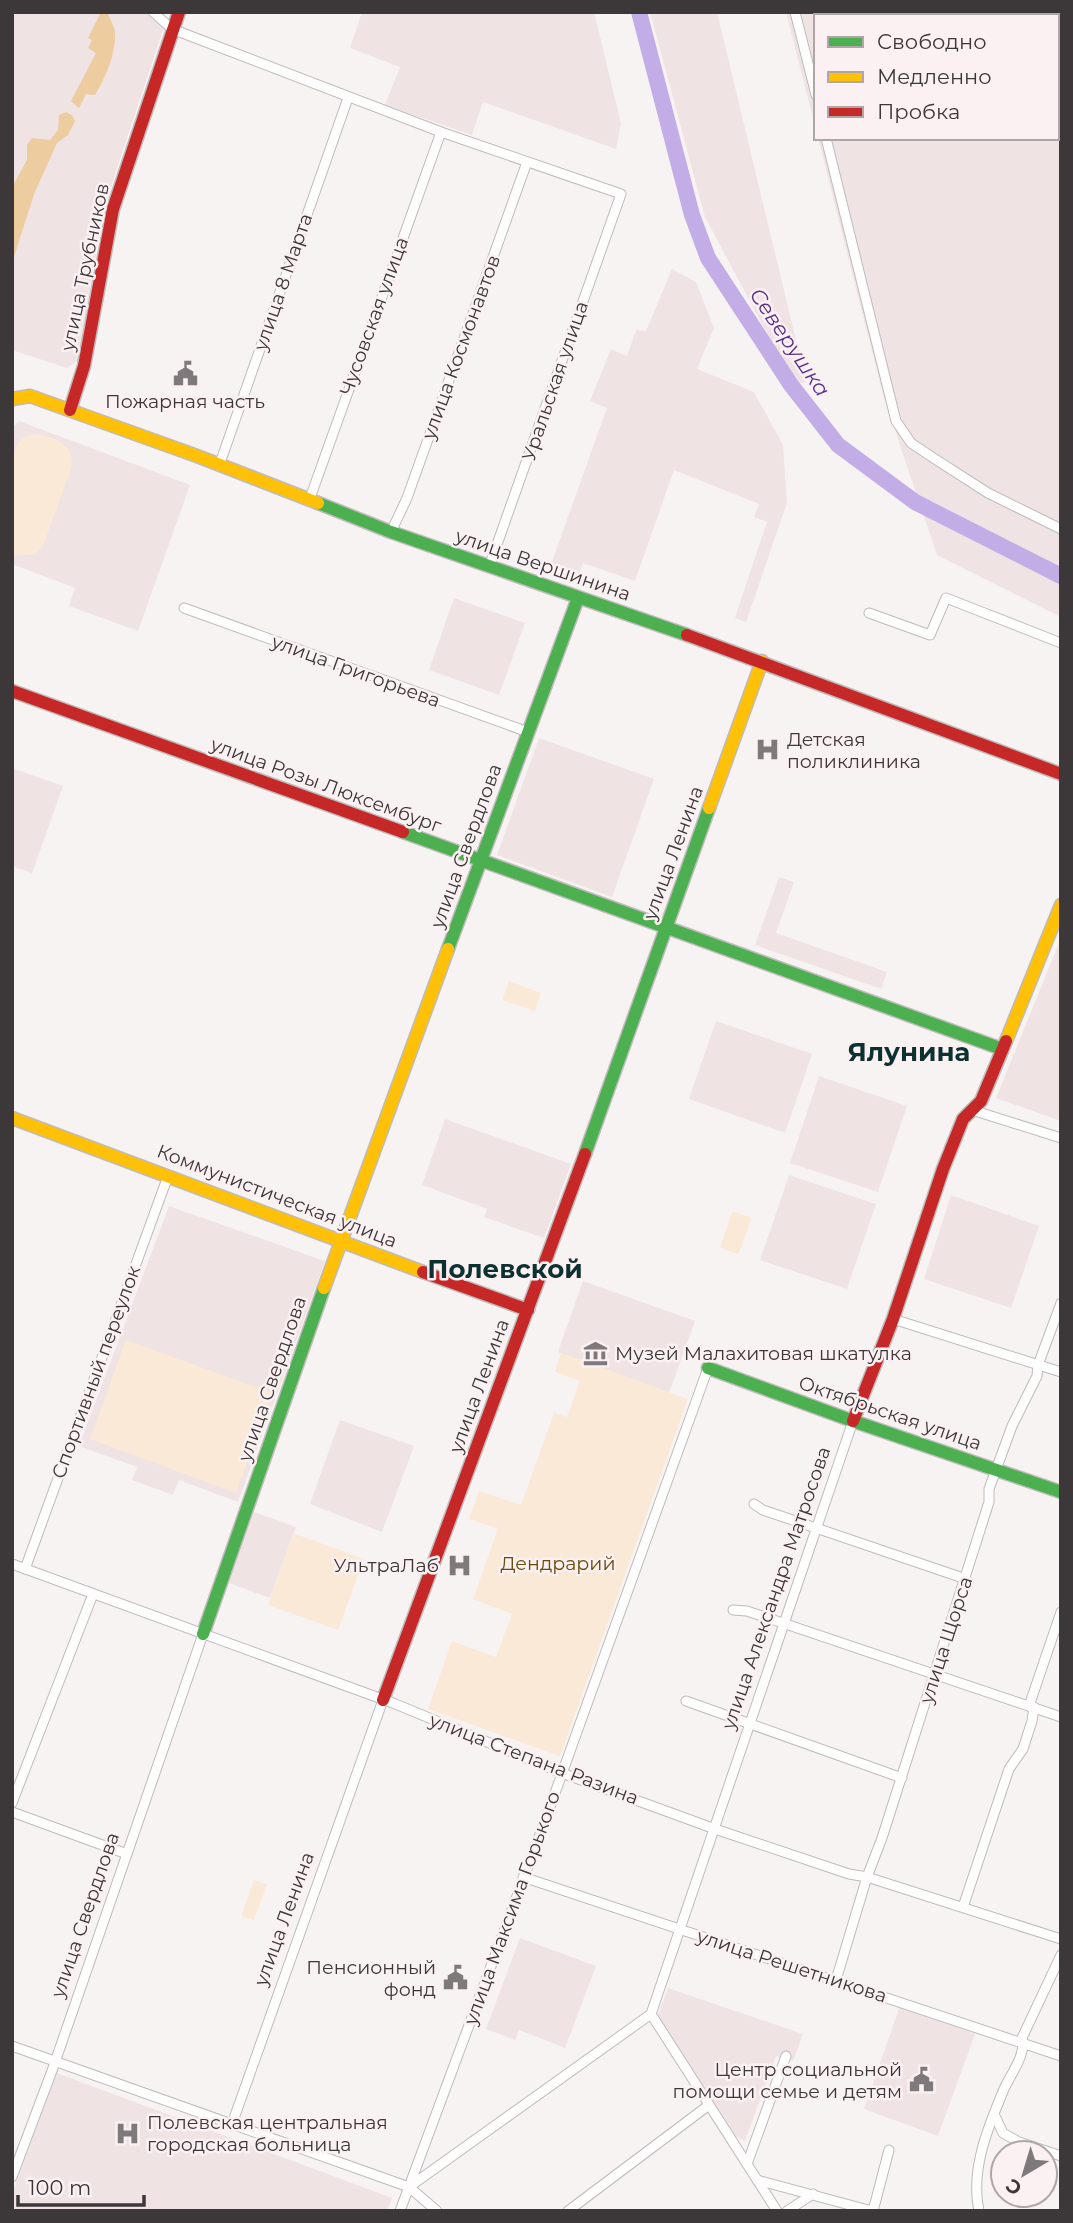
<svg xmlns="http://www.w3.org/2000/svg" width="1073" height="2223" font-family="Montserrat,sans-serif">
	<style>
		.built { fill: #f0e3e4 }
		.green { fill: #fae9d6 }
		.forest { fill: #edcc9f }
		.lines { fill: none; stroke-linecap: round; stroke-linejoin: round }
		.river { stroke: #c3ade6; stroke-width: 16 }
		.street-casing { stroke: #bfbbbb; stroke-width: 11 }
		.fast-casing { stroke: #bfbbbb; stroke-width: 15 }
		.slow-casing { stroke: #bfbbbb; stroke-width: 15 }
		.jam-casing { stroke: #bfbbbb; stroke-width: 15 }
		.street { stroke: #fefdfd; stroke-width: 9 }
		.fast { stroke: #4caf50; stroke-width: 12 }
		.slow { stroke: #ffc107; stroke-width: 12 }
		.jam { stroke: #c62828; stroke-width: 12 }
		.labels { text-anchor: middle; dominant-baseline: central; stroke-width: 5; stroke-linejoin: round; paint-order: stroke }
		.street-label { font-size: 19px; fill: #3c3839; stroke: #fbf0f2 }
		.poi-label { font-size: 19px; fill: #3c3839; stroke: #fbf0f2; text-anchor: start }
		.park-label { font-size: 19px; fill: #6e4a07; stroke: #fbf0f2 }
		.water-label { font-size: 21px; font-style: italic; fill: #58308d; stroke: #fbf0f2 }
		.district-label { font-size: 26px; font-weight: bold; fill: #0d3031; stroke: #fbf0f2 }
	</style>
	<rect width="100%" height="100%" fill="#f8f3f3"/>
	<g class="built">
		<polygon points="12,12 148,12 164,27 103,211 79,360 67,368 12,350"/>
		<polygon points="362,12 594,12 621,123 616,149 483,102 472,135 385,105 400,67 350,48"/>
		<polygon points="650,12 717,12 806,382 794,384 705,217"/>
		<polygon points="786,12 1061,12 1061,617 937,555 883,395 818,138 1057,138 1057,16 816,16 816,130"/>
		<polygon points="672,269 696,282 714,328 697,369 754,392 783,445 787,503 746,622 735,618 767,522 754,517 759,504 674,470 635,581 583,563 579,573 560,566 557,573 549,570 607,408 590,401 611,349 627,356 636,330 646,331"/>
		<polygon points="19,421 190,485 138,631 69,606 75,588 12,564 12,428"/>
		<polygon points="454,598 525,623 499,695 429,670"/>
		<polygon points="539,738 654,779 612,897 497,855"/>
		<polygon points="12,768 63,786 32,873 12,866"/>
		<polygon points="779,877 794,882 776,933 887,972 881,989 755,945"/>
		<polygon points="1061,938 1061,1121 996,1098"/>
		<polygon points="716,1021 812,1054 785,1133 689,1099"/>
		<polygon points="819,1076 907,1106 878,1192 790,1163"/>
		<polygon points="445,1119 571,1164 544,1238 484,1217 487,1209 422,1185"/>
		<polygon points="789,1175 876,1204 847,1289 760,1260"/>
		<polygon points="951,1195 1039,1226 1011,1308 924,1279"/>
		<polygon points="169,1206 325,1261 238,1502 179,1480 173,1495 132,1480 137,1467 79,1446"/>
		<polygon points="583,1281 695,1321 669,1393 558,1352"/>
		<polygon points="340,1420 414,1446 382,1532 310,1504"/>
		<polygon points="254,1512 296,1527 270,1598 229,1583"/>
		<polygon points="520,1938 596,1966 565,2048 519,2030 515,2040 486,2029"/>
		<polygon points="668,1988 803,2034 793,2061 776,2056 745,2141 730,2133 657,2018"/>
		<polygon points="900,2006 975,2034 938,2136 864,2109"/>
		<polygon points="57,2073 392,2198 387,2211 12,2211 12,2194"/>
	</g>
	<g class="green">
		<path d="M36 434C56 438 73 443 72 466L43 546 36 554 14 556C9 542 10 458 17 445 22 437 27 436 36 434Z"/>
		<polygon points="509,981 541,993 535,1011 502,1000"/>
		<polygon points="734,1212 750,1217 751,1220 739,1253 736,1254 720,1247 732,1213"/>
		<polygon points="126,1340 272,1393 236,1493 90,1439"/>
		<polygon points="561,1353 688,1399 560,1756 428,1709 452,1641 496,1657 512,1614 473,1599 498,1529 469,1519 479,1491 521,1505 554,1413 567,1417 580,1381 555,1372"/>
		<polygon points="293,1533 364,1559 338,1630 268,1605"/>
		<polygon points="254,1880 267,1884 254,1920 241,1916"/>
	</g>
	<g class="forest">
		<path d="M101 12H107C110 19 115 27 115 34 116 53 105 79 95 95L86 94 79 108 71 101 96 53 88 48 92 40 88 38Z"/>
		<polygon points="66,112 72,115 75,121 68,135 57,143 34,194 12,263 12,187 27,160 27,145 32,138 50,140 58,130 59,115"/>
	</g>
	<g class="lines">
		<polyline class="river" points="639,12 692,215 708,258 791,385 838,445 915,502 1061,576"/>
		<defs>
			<g id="street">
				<polyline points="153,12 172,29 441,132 621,194 489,567"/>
				<polyline points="795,12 816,95"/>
				<polyline points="826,138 896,421 911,443 935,459 988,493 1061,529"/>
				<polyline points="219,466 348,98"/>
				<polyline points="309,501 441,132"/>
				<polyline points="391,532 407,498 527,162"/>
				<polyline points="184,608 528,732"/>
				<polyline points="869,613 930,635 946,598 1061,643"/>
				<polyline points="972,1110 1061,1138"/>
				<polyline points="893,1319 1061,1372"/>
				<polyline points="754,1504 763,1510 966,1579"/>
				<polyline points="12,1564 393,1703 562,1773 715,1829 849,1874 867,1877 1061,1939"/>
				<polyline points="25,1569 168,1176"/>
				<polyline points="733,1610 747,1611 1061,1717"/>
				<polyline points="686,1701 902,1778"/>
				<polyline points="1029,1706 1061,1612"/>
				<polyline points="12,1803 93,1594"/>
				<polyline points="12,1812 127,1854"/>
				<polyline points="523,1877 1061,2056"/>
				<polyline points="963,1907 1009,1769 1023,1749 1032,1721 1034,1707"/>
				<polyline points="836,1980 867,1877 882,1838 989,1502 989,1489 1012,1426 1037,1376 1038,1365 1061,1303"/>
				<polyline points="651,2014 777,2211"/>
				<polyline points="12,2046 409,2187 437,2211"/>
				<polyline points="995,2116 1003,2133 1019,2142 1061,2156"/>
				<polyline points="232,2124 383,1700"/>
				<polyline points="747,2164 786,2056"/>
				<polyline points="12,2177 53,2068 203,1634"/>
				<polyline points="757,2180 872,2211"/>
				<polyline points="409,2187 651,2014 853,1421"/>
				<polyline points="400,2211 546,1818 708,1368"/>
				<polyline points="568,2211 709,2105"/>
				<polyline points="787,2211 813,2194"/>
				<polyline points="873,2211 889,2150"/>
				<path d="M979 2211C970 2170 988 2127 1004 2089 1010 2075 1027 2054 1022 2038L1061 1955"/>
			</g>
			<g id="fast">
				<polyline points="318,503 391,532 687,635"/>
				<polyline points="403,832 1002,1049"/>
				<polyline points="448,949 578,598"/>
				<polyline points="585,1154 709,808"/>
				<polyline points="708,1368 853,1421 1061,1492"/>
				<polyline points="203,1634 324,1288"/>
			</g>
			<g id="slow">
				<polyline points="12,399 30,396 197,456 318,503"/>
				<polyline points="709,808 762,661"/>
				<polyline points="1006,1041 1061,905"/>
				<polyline points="12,1118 423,1272"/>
				<polyline points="324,1288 448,949"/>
			</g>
			<g id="jam">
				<polyline points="70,410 84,366 113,209 179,12"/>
				<polyline points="687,635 1061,774"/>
				<polyline points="12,691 403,832"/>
				<polyline points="423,1272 528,1310"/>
				<polyline points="853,1421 893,1319 943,1169 963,1119 981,1101 1006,1041"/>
				<polyline points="383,1700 585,1154"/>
			</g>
		</defs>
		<use href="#street" class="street-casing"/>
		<use href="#fast" class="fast-casing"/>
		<use href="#slow" class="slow-casing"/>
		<use href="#jam" class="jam-casing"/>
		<use href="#street" class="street"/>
		<use href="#fast" class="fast"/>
		<use href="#slow" class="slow"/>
		<use href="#jam" class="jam"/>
	</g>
	<defs>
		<symbol id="civic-bare" viewBox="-9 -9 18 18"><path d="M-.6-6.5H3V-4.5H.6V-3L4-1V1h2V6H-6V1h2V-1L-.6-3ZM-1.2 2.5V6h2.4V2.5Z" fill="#7e797a" stroke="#fbf0f2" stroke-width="2.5" paint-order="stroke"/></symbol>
		<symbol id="hospital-bare" viewBox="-9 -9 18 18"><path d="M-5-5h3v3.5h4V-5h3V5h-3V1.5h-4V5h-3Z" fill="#7e797a" stroke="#fbf0f2" stroke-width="2.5" paint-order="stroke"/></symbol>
		<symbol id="museum-bare" viewBox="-9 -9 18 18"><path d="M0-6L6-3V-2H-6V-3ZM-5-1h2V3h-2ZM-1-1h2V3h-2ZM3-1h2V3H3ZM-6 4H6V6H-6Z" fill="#7e797a" stroke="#fbf0f2" stroke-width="2.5" paint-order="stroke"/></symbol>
	</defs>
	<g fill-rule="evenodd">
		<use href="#civic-bare" x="168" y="356" width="35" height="35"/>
		<use href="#hospital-bare" x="750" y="732" width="35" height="35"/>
		<use href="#museum-bare" x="578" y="1336" width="35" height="35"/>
		<use href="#hospital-bare" x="442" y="1548" width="35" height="35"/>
		<use href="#civic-bare" x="438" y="1960" width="35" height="35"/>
		<use href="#civic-bare" x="904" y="2062" width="35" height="35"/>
		<use href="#hospital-bare" x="110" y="2116" width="35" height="35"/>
	</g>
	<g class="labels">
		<g class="street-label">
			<text transform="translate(85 267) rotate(-78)">улица Трубников</text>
			<text transform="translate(283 282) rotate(-71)">улица 8 Марта</text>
			<text transform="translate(374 316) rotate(-70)">Чусовская улица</text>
			<text transform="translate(461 347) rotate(-70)">улица Космонавтов</text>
			<text transform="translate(555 381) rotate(-71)">Уральская улица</text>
			<text transform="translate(543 565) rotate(19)">улица Вершинина</text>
			<text transform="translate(356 671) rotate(20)">улица Григорьева</text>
			<text transform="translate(326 785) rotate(20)">улица Розы Люксембург</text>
			<text transform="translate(466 846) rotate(-70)">улица Свердлова</text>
			<text transform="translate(673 853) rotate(-70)">улица Ленина</text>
			<text transform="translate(277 1196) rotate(21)">Коммунистическая улица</text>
			<text transform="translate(96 1372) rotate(-70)">Спортивный переулок</text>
			<text transform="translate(272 1379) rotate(-71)">улица Свердлова</text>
			<text transform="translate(479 1386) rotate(-70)">улица Ленина</text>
			<text transform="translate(890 1413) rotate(19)">Октябрьская улица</text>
			<text transform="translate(776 1588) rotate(-71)">улица Александра Матросова</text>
			<text transform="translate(946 1640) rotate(-72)">улица Щорса</text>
			<text transform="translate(534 1759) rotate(21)">улица Степана Разина</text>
			<text transform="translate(512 1908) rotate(-70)">улица Максима Горького</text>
			<text transform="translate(85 1915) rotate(-71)">улица Свердлова</text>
			<text transform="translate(284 1919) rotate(-70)">улица Ленина</text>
			<text transform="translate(792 1966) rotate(18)">улица Решетникова</text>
		</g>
		<g class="poi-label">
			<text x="185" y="401" text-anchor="middle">Пожарная часть</text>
			<text x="787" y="739">Детская<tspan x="787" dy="22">поликлиника</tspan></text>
			<text x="615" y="1353">Музей Малахитовая шкатулка</text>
			<text x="439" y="1565" text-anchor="end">УльтраЛаб</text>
			<text x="436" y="1967" text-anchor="end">Пенсионный<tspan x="436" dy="22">фонд</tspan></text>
			<text x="902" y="2069" text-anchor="end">Центр социальной<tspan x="902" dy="22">помощи семье и детям</tspan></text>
			<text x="147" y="2122">Полевская центральная<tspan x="147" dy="22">городская больница</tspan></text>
		</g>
		<g class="park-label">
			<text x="558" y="1563">Дендрарий</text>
		</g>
		<g class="water-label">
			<text transform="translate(790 342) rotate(56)">Северушка</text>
		</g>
		<g class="district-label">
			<text x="909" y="1052">Ялунина</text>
			<text x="505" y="1269">Полевской</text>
		</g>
	</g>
	<rect width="1073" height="2223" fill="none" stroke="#3c3839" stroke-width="28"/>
	<rect x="814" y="14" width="245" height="126" fill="#fbf0f2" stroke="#afa6a8" stroke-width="2"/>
	<rect x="828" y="37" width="35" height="10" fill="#4caf50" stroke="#afa6a8" stroke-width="2"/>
	<text x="877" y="49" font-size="21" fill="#3c3839">Свободно</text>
	<rect x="828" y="72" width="35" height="10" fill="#ffc107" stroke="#afa6a8" stroke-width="2"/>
	<text x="877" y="84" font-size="21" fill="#3c3839">Медленно</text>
	<rect x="828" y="107" width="35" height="10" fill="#c62828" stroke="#afa6a8" stroke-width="2"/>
	<text x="877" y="119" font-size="21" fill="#3c3839">Пробка</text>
	<g transform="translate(1024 2174) rotate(218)"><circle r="33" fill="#fbf0f2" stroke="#afa6a8" stroke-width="2"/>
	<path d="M0-5L12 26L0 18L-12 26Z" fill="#7e797a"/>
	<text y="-10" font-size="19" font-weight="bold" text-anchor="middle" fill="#3c3839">С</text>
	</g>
	<path d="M18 2195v10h126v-10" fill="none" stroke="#3c3839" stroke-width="3.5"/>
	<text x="28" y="2195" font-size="21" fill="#3c3839" stroke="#fbf0f2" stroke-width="5" paint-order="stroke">100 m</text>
</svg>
